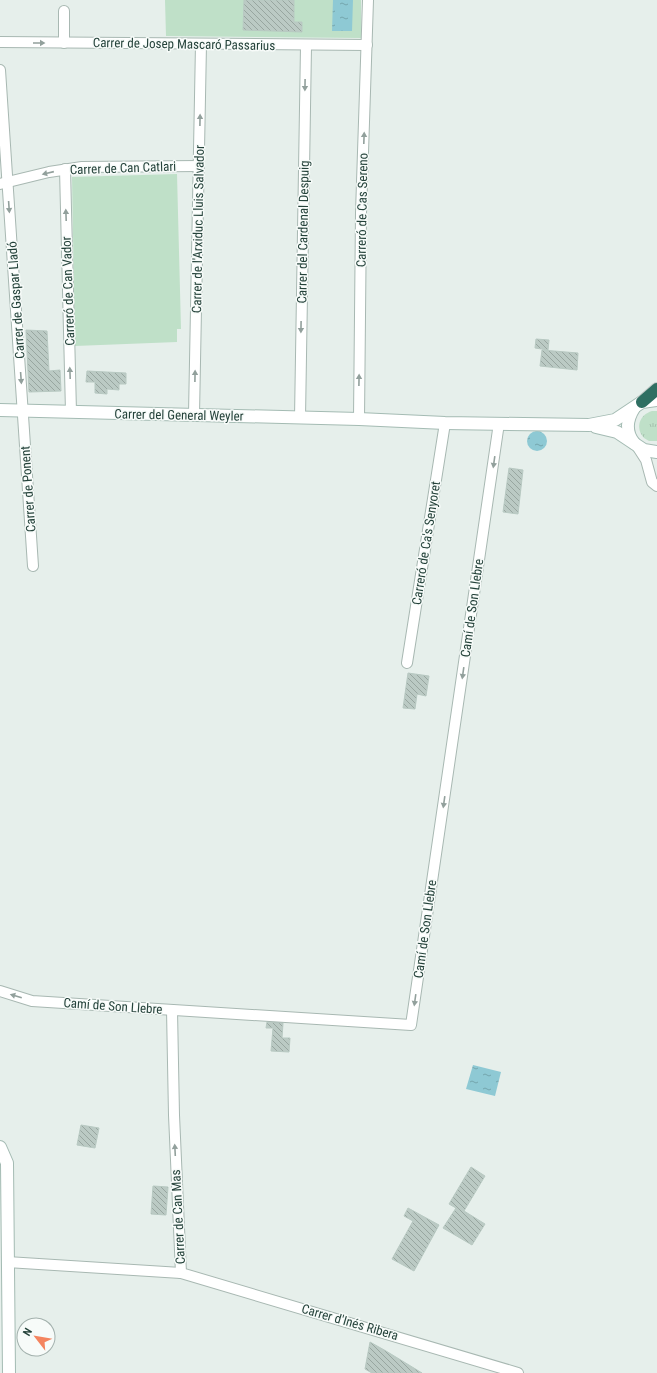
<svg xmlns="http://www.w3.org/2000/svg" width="657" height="1373" font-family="'Roboto Condensed',sans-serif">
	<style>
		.grass { fill: url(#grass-tufts) }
		.park { fill: #bfe0c8 }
		.water { fill: url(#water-ripples) }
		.building { fill: url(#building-back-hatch); stroke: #b8c9c2 }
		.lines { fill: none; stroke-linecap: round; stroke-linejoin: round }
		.street-casing { stroke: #a8b8b2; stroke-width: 12 }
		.secondary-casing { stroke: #a4bbb3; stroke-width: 14 }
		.highway-casing { stroke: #c2cac8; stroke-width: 14 }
		.street { stroke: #fff; stroke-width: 10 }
		.secondary { stroke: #fff; stroke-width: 12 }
		.highway { stroke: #2f6f62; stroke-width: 12 }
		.oneway { fill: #92a09c }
		.labels { text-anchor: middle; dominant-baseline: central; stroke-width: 3; stroke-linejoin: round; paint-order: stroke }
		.street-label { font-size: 13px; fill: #24423a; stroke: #f7fbf9 }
	</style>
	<defs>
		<pattern id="grass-tufts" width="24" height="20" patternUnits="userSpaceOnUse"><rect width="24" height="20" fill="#bfe0c8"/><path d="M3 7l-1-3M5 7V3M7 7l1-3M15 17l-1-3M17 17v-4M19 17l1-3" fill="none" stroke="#a4c1ad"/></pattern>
		<pattern id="water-ripples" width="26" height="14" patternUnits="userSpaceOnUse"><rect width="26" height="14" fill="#8ec9d4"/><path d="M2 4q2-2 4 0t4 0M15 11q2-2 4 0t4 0" fill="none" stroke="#74a5ad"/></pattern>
		<pattern id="building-back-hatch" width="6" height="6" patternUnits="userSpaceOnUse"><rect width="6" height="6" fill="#bbcac4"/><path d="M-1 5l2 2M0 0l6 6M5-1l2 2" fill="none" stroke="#98a6a0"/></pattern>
	</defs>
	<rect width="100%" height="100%" fill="#e6efeb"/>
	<path class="grass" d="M652 411H657V441H649L644 438C635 428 639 415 652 411Z"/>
	<g class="park">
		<polygon points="165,0 361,0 361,38 166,36"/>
		<polygon points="177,174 181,329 177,329 177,342 75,346 72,177"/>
	</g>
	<g class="water">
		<polygon points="333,0 353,0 352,31 332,31"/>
		<circle cx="537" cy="441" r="10"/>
		<polygon points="473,1065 501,1072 495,1096 466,1089"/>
	</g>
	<g class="building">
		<polygon points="244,0 294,0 294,22 302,22 302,32 243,30"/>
		<polygon points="26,330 47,331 49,371 60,370 61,391 29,392"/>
		<polygon points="536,339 549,340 548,350 535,348"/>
		<polygon points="542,350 578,353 577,370 540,366"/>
		<polygon points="87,371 126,373 126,384 119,384 119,390 107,389 107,394 95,393 95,382 86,382"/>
		<polygon points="509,468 523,470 518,514 503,512"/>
		<polygon points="408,673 429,676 426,696 417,694 415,709 403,708"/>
		<polygon points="267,1022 283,1023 282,1038 290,1038 289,1052 271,1051 273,1028 266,1028"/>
		<polygon points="81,1125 99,1128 95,1148 77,1145"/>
		<polygon points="471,1167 485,1176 464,1211 485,1224 472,1245 443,1228 456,1208 449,1204"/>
		<polygon points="153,1186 168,1187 166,1215 151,1214"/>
		<polygon points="408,1208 439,1225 414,1271 392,1259 413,1221 404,1216"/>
		<polygon points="370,1342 386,1351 422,1373 372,1373 365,1369"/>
	</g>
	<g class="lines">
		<defs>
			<g id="street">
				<polyline points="0,42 367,45"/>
				<polyline points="64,43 64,11"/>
				<polyline points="0,70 33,566"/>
				<polyline points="65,169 71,412"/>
				<polyline points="0,184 49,172 82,167 199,166"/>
				<polyline points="194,415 201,44"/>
				<polyline points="300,418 306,46"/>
				<polyline points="359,419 361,213 368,0"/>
				<polyline points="637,446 646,460 652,482 657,486"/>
				<polyline points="407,663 445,423"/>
				<polyline points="0,991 32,1001 411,1025 499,423"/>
				<polyline points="172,1010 174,1115 181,1273"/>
				<polyline points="7,1262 181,1273 518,1373"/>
			</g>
			<g id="secondary">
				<polyline points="0,410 359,419 445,423 589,425 615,420 642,402 657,400"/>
				<polyline points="596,427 617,432 644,450 657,452"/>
				<path d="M634 443C625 432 627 419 634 408"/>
				<polyline points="0,1147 7,1163 9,1373"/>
			</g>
			<polyline id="highway" points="642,402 657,389"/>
		</defs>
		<use href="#street" class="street-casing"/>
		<use href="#secondary" class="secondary-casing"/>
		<use href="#highway" class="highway-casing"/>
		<use href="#street" class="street"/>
		<use href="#secondary" class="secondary"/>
		<use href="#highway" class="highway"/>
	</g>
	<defs><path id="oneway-solid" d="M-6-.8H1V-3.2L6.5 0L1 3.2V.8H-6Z"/></defs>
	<g class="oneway">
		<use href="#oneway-solid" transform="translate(39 43)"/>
		<use href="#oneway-solid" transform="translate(305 85) rotate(91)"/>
		<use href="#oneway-solid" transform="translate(200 120) rotate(-89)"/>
		<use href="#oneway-solid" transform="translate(364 138) rotate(-88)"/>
		<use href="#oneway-solid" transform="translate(48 173) rotate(167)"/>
		<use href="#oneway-solid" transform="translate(9 207) rotate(86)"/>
		<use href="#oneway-solid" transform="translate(66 215) rotate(-92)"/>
		<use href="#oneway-solid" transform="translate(301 327) rotate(91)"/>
		<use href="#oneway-solid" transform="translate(70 373) rotate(-92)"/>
		<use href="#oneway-solid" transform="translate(195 376) rotate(-89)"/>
		<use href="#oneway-solid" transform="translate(21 378) rotate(86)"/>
		<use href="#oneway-solid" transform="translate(359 380) rotate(-89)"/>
		<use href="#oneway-solid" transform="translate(494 462) rotate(98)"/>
		<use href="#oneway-solid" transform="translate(463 673) rotate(98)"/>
		<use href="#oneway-solid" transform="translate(444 802) rotate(98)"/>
		<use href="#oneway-solid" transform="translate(16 996) rotate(-164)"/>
		<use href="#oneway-solid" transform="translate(415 1000) rotate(98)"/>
		<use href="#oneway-solid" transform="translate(175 1150) rotate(-93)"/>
	</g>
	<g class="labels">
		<g class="street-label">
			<text transform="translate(184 44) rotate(1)">Carrer de Josep Mascaró Passarius</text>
			<text transform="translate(123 168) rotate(-2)">Carrer de Can Catlari</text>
			<text transform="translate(362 210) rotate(-89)">Carreró de Cas Sereno</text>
			<text transform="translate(198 229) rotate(-89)">Carrer de l'Arxiduc Lluis Salvador</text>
			<text transform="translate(303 232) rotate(-89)">Carrer del Cardenal Despuig</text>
			<text transform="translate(68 291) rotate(-92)">Carreró de Can Vador</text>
			<text transform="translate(16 300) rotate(-94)">Carrer de Gaspar Lladó</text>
			<text transform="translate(179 415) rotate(1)">Carrer del General Weyler</text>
			<text transform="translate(28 489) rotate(-94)">Carrer de Ponent</text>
			<text transform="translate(426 543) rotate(-81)">Carreró de Ca's Senyoret</text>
			<text transform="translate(472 608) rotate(-82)">Camí de Son Llebre</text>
			<text transform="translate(425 929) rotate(-82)">Camí de Son Llebre</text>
			<text transform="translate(113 1006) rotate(4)">Camí de Son Llebre</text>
			<text transform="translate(178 1217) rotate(-93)">Carrer de Can Mas</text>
			<text transform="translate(350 1322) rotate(16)">Carrer d'Inés Ribera</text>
		</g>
	</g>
	<g transform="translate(36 1337) rotate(301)"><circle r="19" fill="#f7fbf9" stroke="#a3b1ad"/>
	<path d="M0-3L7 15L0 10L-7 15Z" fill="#f4845f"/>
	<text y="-6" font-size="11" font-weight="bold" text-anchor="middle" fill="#24423a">N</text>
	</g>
</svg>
